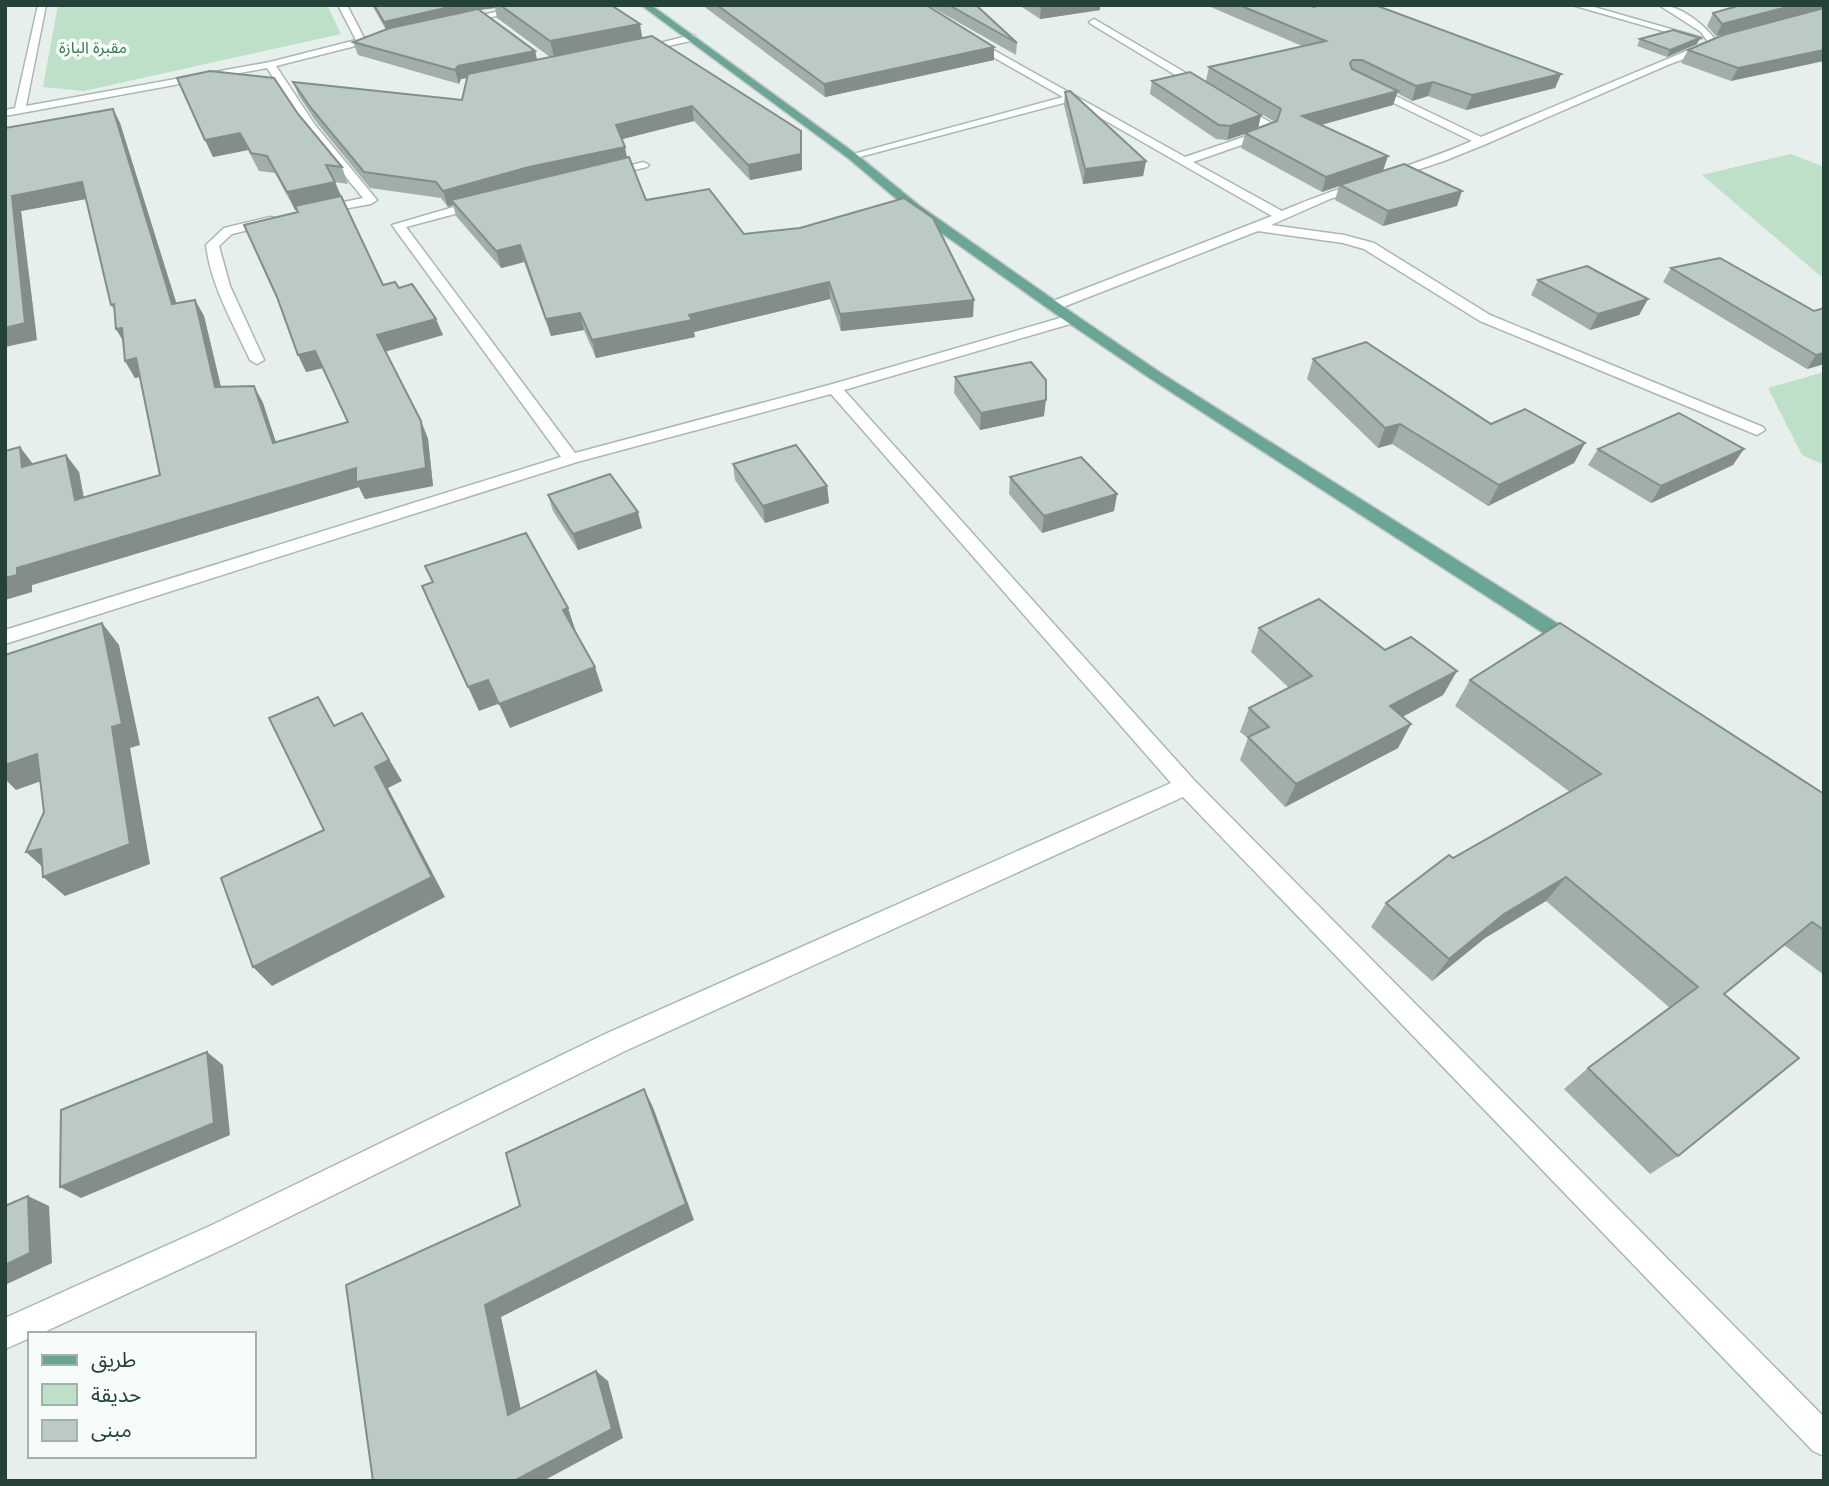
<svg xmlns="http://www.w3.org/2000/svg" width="1829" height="1486" font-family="Mulish,'Noto Sans Arabic',sans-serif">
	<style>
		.green { fill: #bfe0c8 }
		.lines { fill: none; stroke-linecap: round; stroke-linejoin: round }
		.minor-casing { stroke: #a8b8b2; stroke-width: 3 }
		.major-casing { stroke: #c2cac8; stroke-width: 3 }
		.minor { fill: #fff; fill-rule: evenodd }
		.major { fill: #6aa596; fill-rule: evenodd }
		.wall { fill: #a1aea9; fill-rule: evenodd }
		.shaded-wall { fill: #838d89 }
		.building { fill: #bbcac4; stroke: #838d89; stroke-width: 2 }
		.labels { text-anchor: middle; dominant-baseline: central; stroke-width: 7; stroke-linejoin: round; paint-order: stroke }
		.far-park-label { font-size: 16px; fill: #2d7a4b; stroke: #f7fbf9 }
	</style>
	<rect width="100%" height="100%" fill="#e6efeb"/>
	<g class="green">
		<polygon points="58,5 327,5 341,34 84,91 43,87"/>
		<polygon points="1791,154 1824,167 1824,279 1702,175"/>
		<polygon points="1824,372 1824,465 1802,455 1768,388"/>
	</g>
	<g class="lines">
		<defs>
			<g id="minor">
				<polygon points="38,5 46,5 26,106 270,62 356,40 338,5 347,5 364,38 383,35 383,39 276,66 315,125 377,200 371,204 315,214 315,208 363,198 307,129 267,68 5,116 5,110 15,108"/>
				<polygon points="528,5 547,5 459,24 454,21"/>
				<polygon points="1572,5 1587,5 1702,38 1694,40"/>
				<path d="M1659 5C1681 5 1705 25 1718 43L1704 52 1670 64 1486 144 1444 161 1330 199 1271 225 1344 235 1374 243 1490 315 1763 427 1765 430 1757 435 1480 321 1364 249 1343 243 1258 231 1058 309H1048V303L1272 216 1071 101 852 159 846 156 1063 97 967 42V38L970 37 1185 157 1264 130 1233 110V106H1241L1275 125 1273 134 1193 162 1282 211C1344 184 1410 168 1472 141L1367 90V86H1375L1481 137 1708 42 1701 32Z"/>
				<polygon points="1094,19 1208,86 1209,88 1200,90 1091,24 1089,22"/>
				<polygon points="692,35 695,36 695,40 636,53 631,50"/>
				<polygon points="643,162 649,165 647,167 608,176 602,173"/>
				<polygon points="481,199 485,200 485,206 406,227 575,453 829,385 1067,316 1077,316 1077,322 844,390 1194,780 1824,1417 1824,1456 1813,1451 1183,797 623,1052 232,1245 40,1334 30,1334 30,1338 5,1349 5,1318 212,1225 605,1034 1171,783 831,394 577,462 5,644 5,630 561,457 392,225"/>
				<path d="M270 217 274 218V224L232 234 219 246 230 286 264 360 257 364 250 360C233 323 211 286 206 245L224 228Z"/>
			</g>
			<polygon id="major" points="641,5 651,5 856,154 920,206 1077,316 1161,373 1582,639 1585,644 1582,649 1568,649 1151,379 1067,322 912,212 848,158"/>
		</defs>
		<use href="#minor" class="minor-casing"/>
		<use href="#major" class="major-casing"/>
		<use href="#minor" class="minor"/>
		<use href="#major" class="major"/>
	</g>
	<g class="wall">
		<path d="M372 5H611L642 38 802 146V170L750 180 694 121 622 139 627 158 646 200 973 317 841 331 830 299 694 332 695 337 596 358 584 330 551 336 524 262 501 268 456 216 453 205 448 207 441 198 370 188 317 123 299 96 293 82 462 100 467 78 461 79 459 84 358 55 353 42 386 30ZM495 8 497 18 550 57 537 60 535 51 479 10Z"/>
		<polygon points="702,5 926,5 994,60 825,97"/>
		<polygon points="928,5 976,5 1017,43 1016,55"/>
		<polygon points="1019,5 1100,5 1100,10 1040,19"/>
		<polygon points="1206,5 1375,5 1561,74 1555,88 1466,110 1428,96 1412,101 1397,93 1393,105 1321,125 1383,171 1457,206 1383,226 1335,200 1339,186 1322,192 1241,148 1245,134 1227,140 1216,139 1150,94 1152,81 1261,115 1258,128 1275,122 1206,81 1209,67 1302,46"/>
		<polygon points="1741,5 1716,36 1707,26 1713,13"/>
		<polygon points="1824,8 1731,81 1681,63 1688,50"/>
		<polygon points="1640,39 1697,44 1667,57 1637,46"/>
		<polygon points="177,78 298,114 342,167 348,184 335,182 383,285 399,288 443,335 385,352 421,421 428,439 433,486 365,499 359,487 32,585 32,592 20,447 32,464 66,455 79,472 84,497 160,475 140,377 135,378 125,361 123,341 115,311 111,305 86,199 21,211 37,340 5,128 113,109 120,123 176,304 195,300 204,316 221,387 254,386 263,403 276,443 348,422 323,368 306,372 297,210 295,210 275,173 259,171 248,150 213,157"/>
		<polygon points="1065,92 1146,161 1143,176 1083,184 1064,105"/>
		<polygon points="1671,268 1814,311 1824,364 1807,369 1663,282"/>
		<polygon points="1538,280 1648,299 1639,315 1590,330 1531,295"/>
		<polygon points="1313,359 1491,424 1585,443 1574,463 1488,506 1392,444 1378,448 1307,379"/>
		<polygon points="955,377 1044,416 980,430 954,393"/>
		<polygon points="1598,449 1733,465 1651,503 1588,465"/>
		<polygon points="733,464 827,486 829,503 765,523 735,480"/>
		<polygon points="1010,477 1117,494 1114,511 1042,533 1009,494"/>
		<polygon points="548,495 642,528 578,550 553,511"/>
		<polygon points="1259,628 1385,650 1457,671 1443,695 1402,717 1398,748 1285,807 1240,760 1248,738 1240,732 1249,708 1289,688 1251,652"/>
		<polygon points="1470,680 1824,794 1824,975 1784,945 1724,994 1678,1156 1650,1174 1564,1089 1588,1068 1670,1008 1546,901 1485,938 1432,981 1371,927 1386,903 1453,858 1570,792 1455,706"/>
	</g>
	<g class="shaded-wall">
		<polygon points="458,5 494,5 495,8 478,10 386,31 384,22"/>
		<polygon points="1055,5 1100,5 1100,10 1040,19 1041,7"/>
		<polygon points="1795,5 1824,5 1824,8 1716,36 1722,24"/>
		<polygon points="640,24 643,42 555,60 550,41"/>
		<polygon points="1700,38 1697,44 1667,57 1670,50"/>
		<polygon points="994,47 994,60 825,97 824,84"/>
		<polygon points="1824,50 1824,61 1731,81 1738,68"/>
		<polygon points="535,51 538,64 461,79 459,84 455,70 458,66"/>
		<polygon points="1561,74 1555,88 1466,110 1472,95"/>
		<polygon points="1433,82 1428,96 1412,101 1416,86"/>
		<polygon points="1398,91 1393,105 1299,131 1302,116"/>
		<polygon points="692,106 694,121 619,140 616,125"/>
		<polygon points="113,109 120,123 182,321 172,304"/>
		<polygon points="1261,115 1258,129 1227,140 1230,126"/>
		<polygon points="801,131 802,170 750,180 748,165"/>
		<polygon points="240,133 248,150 213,157 205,140"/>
		<polygon points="625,147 628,163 451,200 453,205 448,207 443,191 529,167"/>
		<polygon points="1388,156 1383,171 1322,192 1326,177"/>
		<polygon points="1146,161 1143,176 1083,184 1085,169"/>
		<polygon points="82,182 91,198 21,211 37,340 5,347 12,196"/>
		<polygon points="335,182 342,200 295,210 287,192"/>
		<polygon points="1462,191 1457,206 1383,226 1388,211"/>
		<polygon points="520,245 524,262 501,268 496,251"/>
		<polygon points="829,282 830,299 694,332 695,337 596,358 592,340 689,315"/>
		<polygon points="1648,299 1639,315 1590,330 1598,314"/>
		<polygon points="195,300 204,316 225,404 215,387"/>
		<polygon points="974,300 973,317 841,331 840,314"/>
		<polygon points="580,313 584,330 551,336 546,319"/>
		<polygon points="436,319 443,335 383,352 377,335"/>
		<polygon points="122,328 126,346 116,329"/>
		<polygon points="315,351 323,368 306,372 298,355"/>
		<polygon points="1824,353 1824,364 1807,369 1816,355"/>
		<polygon points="136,358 147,375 135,378 125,361"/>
		<polygon points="254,386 263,403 282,461 273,443"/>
		<polygon points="1046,400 1044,416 980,430 981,413"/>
		<polygon points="421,421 428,439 433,486 365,499 359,487 32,585 32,592 5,600 5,578 17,568"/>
		<polygon points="1400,424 1392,444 1378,448 1385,428"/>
		<polygon points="1585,443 1574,463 1488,506 1499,485"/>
		<polygon points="20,447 33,464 22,467"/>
		<polygon points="1744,449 1733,465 1651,503 1661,486"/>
		<polygon points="66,455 79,472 87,518 75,500"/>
		<polygon points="827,486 829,503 765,523 763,506"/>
		<polygon points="1117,494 1114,511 1042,533 1044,516"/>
		<polygon points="638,512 642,528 578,550 573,534"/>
		<polygon points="568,608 576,632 563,610"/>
		<polygon points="102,623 119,645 140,745 130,748 150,864 65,896 43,877 112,727"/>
		<polygon points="595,667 603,691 510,728 499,704"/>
		<polygon points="1457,671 1443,695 1378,730 1390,706"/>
		<polygon points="488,680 498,704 479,711 468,687"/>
		<polygon points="362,713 402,781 388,788 445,897 272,986 253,967 375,767"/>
		<polygon points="1411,724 1398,748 1285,807 1296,784"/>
		<polygon points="37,754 58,775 16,790 5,779 5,765"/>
		<polygon points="41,849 48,872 26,852"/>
		<polygon points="1566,877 1546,901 1485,938 1432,981 1449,959 1504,914"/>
		<polygon points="207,1052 223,1065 230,1135 81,1198 60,1187"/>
		<polygon points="644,1089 653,1107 694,1220 501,1317 524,1424 508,1415 485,1305"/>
		<polygon points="28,1196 49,1206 52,1263 5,1285 5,1265"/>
		<polygon points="596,1371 608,1381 623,1438 543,1481 514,1481"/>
	</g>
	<g class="building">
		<polygon points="374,5 458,5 384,22"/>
		<polygon points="500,5 611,5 640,24 550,41"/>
		<polygon points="717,5 926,5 994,47 824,84"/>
		<polygon points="949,5 976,5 1017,43"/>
		<polygon points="1037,5 1055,5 1041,7"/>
		<polygon points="1239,5 1310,5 1314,7 1317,5 1375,5 1561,74 1472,95 1433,82 1416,86 1362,60 1353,60 1350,63 1352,69 1398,91 1302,116 1388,156 1326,177 1245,133 1277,121 1281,109 1209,67 1326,41"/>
		<polygon points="1741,5 1795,5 1722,24 1713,13"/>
		<polygon points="1824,8 1824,50 1738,68 1688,50 1723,35"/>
		<polygon points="478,9 535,51 458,66 455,70 353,42 390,28"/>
		<polygon points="1673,30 1700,38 1670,50 1640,39"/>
		<polygon points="652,36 801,131 801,154 748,165 692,106 616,125 625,147 529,167 443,191 436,182 364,172 311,108 293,82 462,100 468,74"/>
		<polygon points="210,71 274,78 298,114 342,167 326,165 335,182 287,192 267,156 251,153 240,133 205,140 177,78"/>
		<polygon points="1190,72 1261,115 1230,126 1219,125 1152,81"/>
		<polygon points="1070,91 1146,161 1085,169 1065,92"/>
		<polygon points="113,109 172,304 195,300 215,387 254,386 273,443 348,422 315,351 298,355 277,297 244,225 298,212 295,206 341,196 383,285 395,282 399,288 412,284 436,319 377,335 421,421 426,468 356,482 356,468 17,568 17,575 5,578 5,451 20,447 22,467 66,455 75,500 160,475 136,358 125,361 122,328 116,329 114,304 111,305 82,182 12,196 25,323 5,328 5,128"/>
		<polygon points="629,157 646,200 709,189 744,234 800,228 904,198 933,218 974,300 840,314 829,282 689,315 692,320 592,340 580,313 546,319 520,245 496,251 451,200"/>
		<polygon points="1404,164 1462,191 1388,211 1340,185"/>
		<polygon points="1720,258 1814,311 1824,308 1824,353 1816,355 1671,268"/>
		<polygon points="1587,266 1648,299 1598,314 1538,280"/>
		<polygon points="1366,342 1491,424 1525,409 1585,443 1499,485 1400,424 1385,428 1313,359"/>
		<polygon points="1031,362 1046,380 1046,400 981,413 955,377"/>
		<polygon points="1679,413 1744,449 1661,486 1598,449"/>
		<polygon points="796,445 827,486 763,506 733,464"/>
		<polygon points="1081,457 1117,494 1044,516 1010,477"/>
		<polygon points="610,474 638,512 573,534 548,495"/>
		<polygon points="526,533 568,608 563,610 595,667 499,704 488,680 468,687 422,586 433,582 425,566"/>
		<polygon points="1319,599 1385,650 1411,637 1457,671 1390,706 1411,724 1296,784 1248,737 1269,727 1249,708 1312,676 1259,628"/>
		<polygon points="102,623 122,724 112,727 130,844 43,877 41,849 26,852 44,812 37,754 5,765 5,655"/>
		<polygon points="1560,623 1824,794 1824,930 1812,922 1724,994 1799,1058 1678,1156 1588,1068 1698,987 1566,877 1504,914 1449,959 1386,903 1449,855 1453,858 1601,774 1470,680"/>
		<polygon points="318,697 334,726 362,713 389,760 375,767 432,877 253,967 221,878 324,830 269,718"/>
		<polygon points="207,1052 214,1123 60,1187 61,1110"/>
		<polygon points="644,1089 686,1204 485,1305 508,1415 596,1371 612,1429 514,1481 373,1481 346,1285 520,1206 506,1153"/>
		<polygon points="28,1196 30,1253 5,1265 5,1206"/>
	</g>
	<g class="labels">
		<g class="far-park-label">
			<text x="93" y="47">مقبرة البازة</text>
		</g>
	</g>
	<rect width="1829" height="1486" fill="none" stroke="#24423a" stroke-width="14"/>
	<rect x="28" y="1332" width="228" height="126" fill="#f7fbf9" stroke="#a3b1ad" stroke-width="2"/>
	<rect x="42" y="1355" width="35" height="10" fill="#6aa596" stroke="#a3b1ad" stroke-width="2"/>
	<text x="91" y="1367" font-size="21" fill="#24423a">طريق</text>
	<rect x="42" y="1384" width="35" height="21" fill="#bfe0c8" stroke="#a3b1ad" stroke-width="2"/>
	<text x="91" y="1402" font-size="21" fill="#24423a">حديقة</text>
	<rect x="42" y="1420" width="35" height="21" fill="#bbcac4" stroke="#a3b1ad" stroke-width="2"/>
	<text x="91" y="1437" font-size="21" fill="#24423a">مبنى</text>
</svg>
